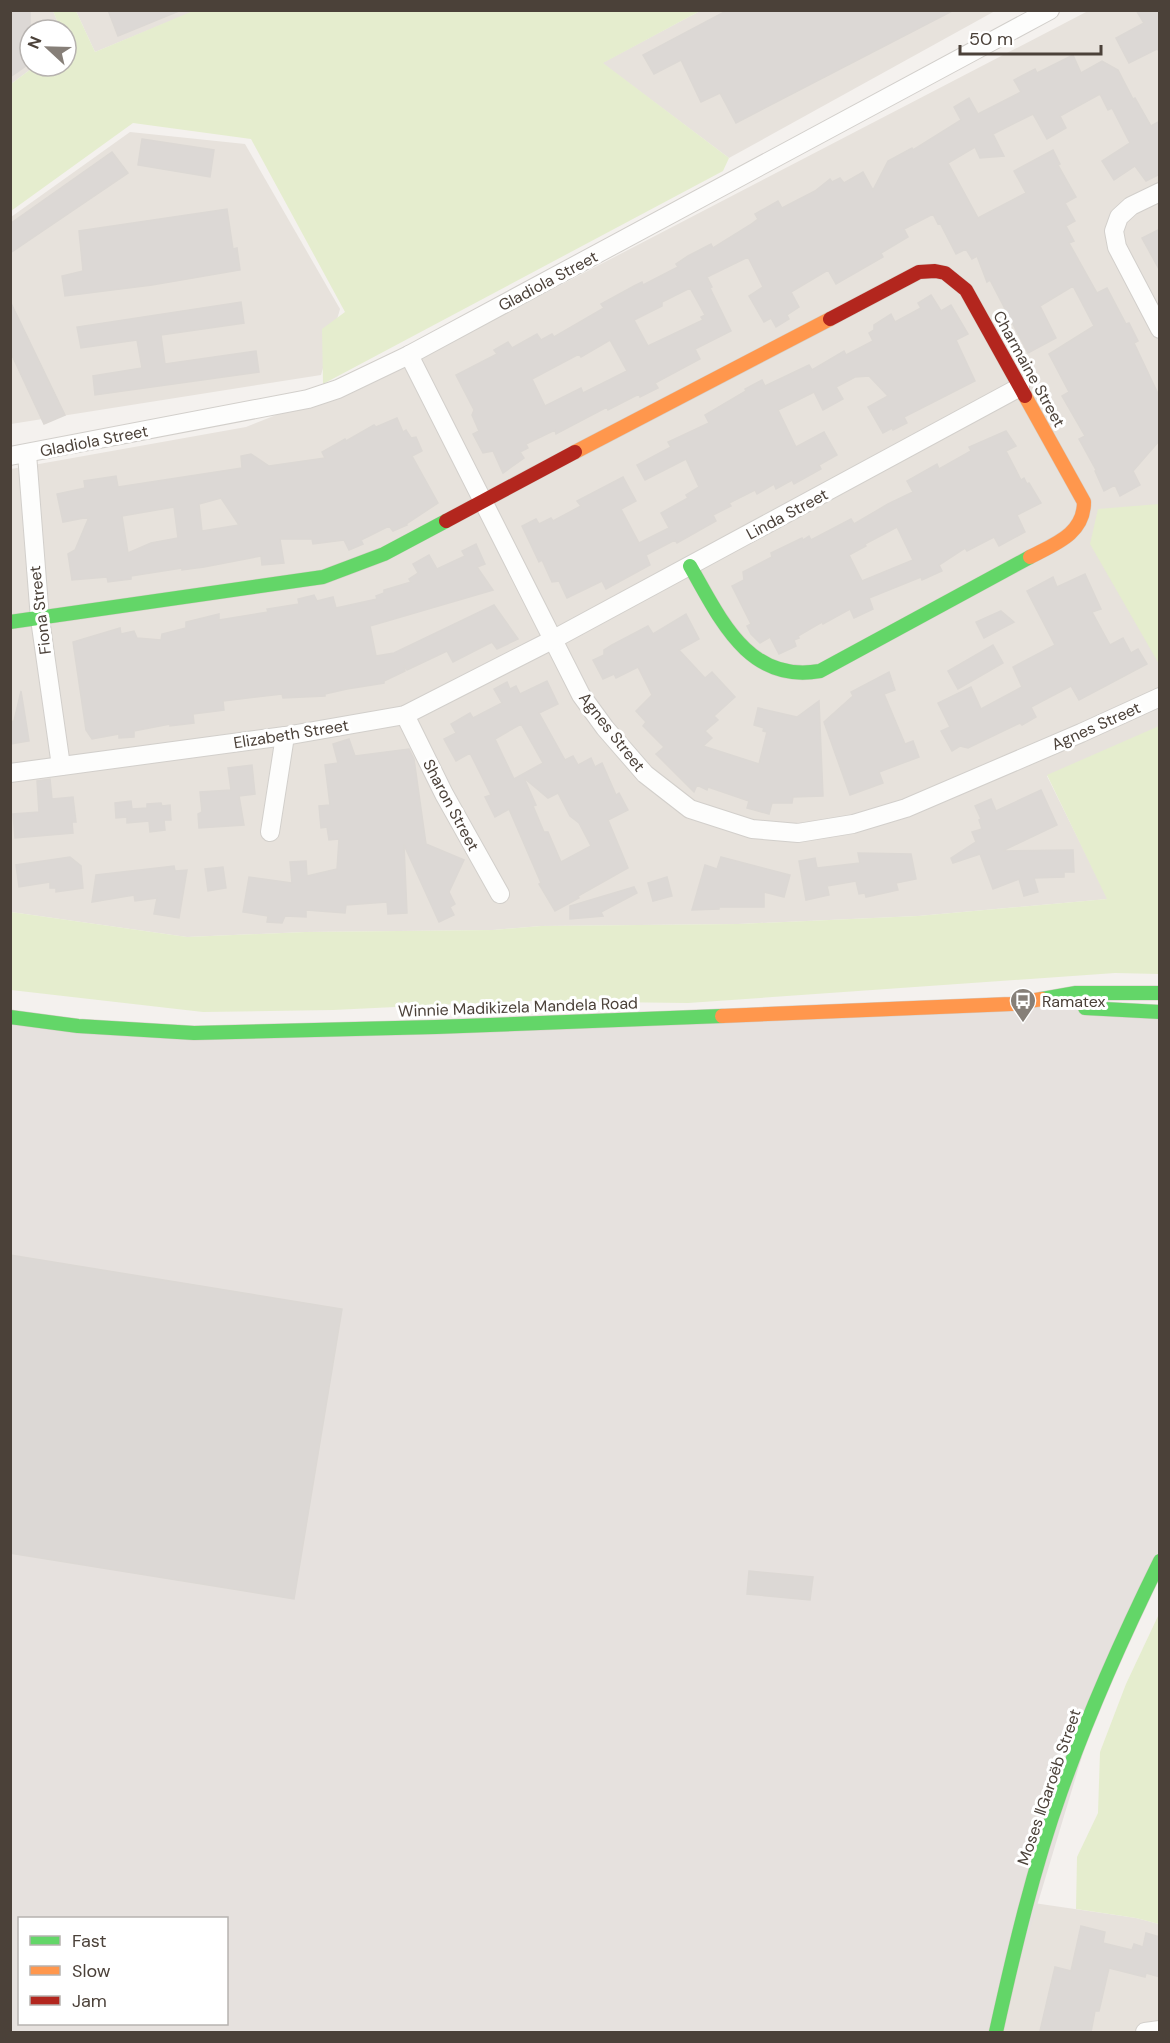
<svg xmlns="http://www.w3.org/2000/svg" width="1170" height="2043" font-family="'DM Sans',sans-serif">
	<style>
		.residential { fill: #e7e2dc }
		.industrial { fill: #e6e1de; fill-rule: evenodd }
		.green { fill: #e5edce }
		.building { fill: #dcd8d5; stroke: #dcd8d4; stroke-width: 1.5; fill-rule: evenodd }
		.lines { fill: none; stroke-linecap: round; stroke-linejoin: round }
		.street-casing { stroke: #d2cfcb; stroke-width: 20 }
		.fast-casing { stroke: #d5cec6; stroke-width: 15 }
		.slow-casing { stroke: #d5cec6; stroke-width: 15 }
		.jam-casing { stroke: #d5cec6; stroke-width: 15 }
		.street { stroke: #fdfdfc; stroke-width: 18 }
		.fast { stroke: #63d668; stroke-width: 14 }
		.slow { stroke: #ff974d; stroke-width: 14 }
		.jam { stroke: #b3261e; stroke-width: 14 }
		.labels { text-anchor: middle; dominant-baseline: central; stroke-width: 6; stroke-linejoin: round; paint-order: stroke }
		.street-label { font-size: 16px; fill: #4b4139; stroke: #fff }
		.poi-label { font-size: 16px; fill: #4b4139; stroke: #fff; text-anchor: start }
	</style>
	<rect width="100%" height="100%" fill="#f4f1ee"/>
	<g class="residential">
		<polygon points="11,11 53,11 61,30 30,30 30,66 35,66 11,84"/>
		<polygon points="76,11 195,11 95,52"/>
		<polygon points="700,11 995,11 729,158 602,63"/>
		<polygon points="1088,11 1159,11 1159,727 1047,776 1108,899 918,916 738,924 541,926 493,930 305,932 187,937 11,912 11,469 246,427 422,357"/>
		<polygon points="130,132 245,144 340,309 321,375 11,424 11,217"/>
		<polygon points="1027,1902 1136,1918 1159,1924 1159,2032 999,2032"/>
	</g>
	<path class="industrial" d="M1011 1004 1159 1011V1562L1105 1680 999 2032H11L10 1018 84 1031ZM20 1918H226V2024H20Z"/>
	<g class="green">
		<polygon points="53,11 76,11 95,52 193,11 700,11 603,63 729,158 723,171 323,384 322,329 345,312 251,139 133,123 11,211 11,84 35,66 66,66 66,30 61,30"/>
		<polygon points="1159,504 1160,664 1159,664 1090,544 1098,509"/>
		<polygon points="1159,726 1159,974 1115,973 688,1003 522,1001 333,1010 203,1012 11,990 11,912 187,937 305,932 493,930 541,926 738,924 918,916 1107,899 1047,775"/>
		<polygon points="1159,1614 1159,1924 1136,1918 1076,1909 1077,1857 1098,1813 1100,1752 1126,1684"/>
	</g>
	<g class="building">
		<polygon points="10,10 30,10 30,44 21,50 30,63 10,77"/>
		<polygon points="108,10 179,10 179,11 118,36"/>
		<polygon points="728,10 954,10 736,123 720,93 701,102 681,60 654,74 643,55"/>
		<polygon points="1136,10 1150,12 1160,10 1160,52 1157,49 1129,63 1116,38 1144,23"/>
		<path d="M1073 55 1081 73 1102 61 1118 70 1133 99 1135 98 1151 126 1160 121V174L1146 181 1135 166 1114 180 1102 161 1130 143 1112 108 1108 110 1100 94 1060 116 1066 128 1047 139 1033 114 993 134 1004 156 980 158 975 147 948 163 978 218 1026 193 1014 171 1053 150 1060 164 1058 165 1076 197 1065 203 1075 221 1066 226 1074 241 1069 243 1097 293 1107 288 1126 324 1129 323 1138 341 1134 343 1160 398V440L1133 471 1140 485 1120 496 1115 485 1104 491 1095 471 1096 470 1079 439 1085 436 1062 396 1069 392 1049 354 1094 326 1073 286 1040 306 1056 338 1028 353 990 280 987 282 977 256 972 259 966 249 956 254 940 223 938 224 933 214 904 229 908 237 881 253 883 257 836 284 828 270 791 292 799 307 787 315 789 319 776 327 771 318 764 322 749 296 763 287 748 257 707 277 712 287 710 288 731 331 695 349 700 359 655 383 658 388 640 397 639 394 608 410 607 407 556 434 555 430 526 444 528 448 520 452 524 458 503 473 493 451 483 453 473 434 479 431 472 415 474 410 456 375 497 354 494 350 508 342 512 348 537 334 541 340 552 334 554 337 604 308 601 304 634 286 642 282 643 285 678 267 676 264 688 256 711 244 713 248 750 225 758 219 755 214 778 201 782 208 815 191 830 179 832 182 840 178 844 183 863 172 873 190 888 161 912 148 913 150 961 120 954 107 969 98 978 114 1021 92 1014 80 1035 69 1037 73ZM690 288 705 315 701 317 703 320 648 346 634 320 662 306V302ZM610 340 627 371 583 393 581 388 545 406 532 379 579 354 581 357Z"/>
		<polygon points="142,139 214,150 210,177 138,165"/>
		<polygon points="112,152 128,173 10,253 10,224"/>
		<polygon points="227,209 233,249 237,248 240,270 152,285 65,296 62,276 83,271 79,231"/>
		<polygon points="1160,229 1160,271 1142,238"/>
		<polygon points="931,295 941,311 951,305 968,334 956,340 975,381 904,417 907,423 893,430 892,428 883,433 868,407 888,396 869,376 855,377 836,387 843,399 823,410 814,392 778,410 796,447 824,432 837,455 819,465 821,469 794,484 792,480 776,489 774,484 757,494 755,490 729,503 731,506 713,515 716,521 677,543 675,540 646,555 650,565 606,589 602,581 567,598 559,581 552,582 542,560 539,562 522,526 536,519 539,524 551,518 553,521 581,506 577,501 623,477 636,501 621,509 639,543 669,528 661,513 688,498 686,495 699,487 686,459 645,480 637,465 671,447 668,442 709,423 705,415 746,391 745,389 762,380 765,386 809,365 812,370 844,351 846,355 873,341 869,333 874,330 874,325 891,314 895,322 921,308 918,303"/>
		<polygon points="10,301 65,415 44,424 10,351"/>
		<polygon points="241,302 244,323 161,335 165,364 256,351 259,372 95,395 93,376 142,368 137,340 81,348 77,327"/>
		<path d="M397 418 403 432 406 430 411 438 416 437 422 451 412 456 438 503 406 524 407 525 393 531 389 526 361 540 363 544 349 550 344 540 313 544 312 539H280L284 563 262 565 261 556 204 567 182 570V568L131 576V579L115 581 108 582 107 577 72 580 68 554 75 550 89 517 63 522 57 494 85 488 84 481 116 476 118 487 242 468 241 456 251 454 269 466 325 458 322 452 345 439 346 441 374 425 376 427ZM221 498 239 525 202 531 199 504ZM174 507 178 538 151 543 128 553 122 516Z"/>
		<path d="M1006 431 1016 446 1006 451 1021 480 1024 478 1027 484 1029 483 1041 503 1017 515 1025 532 999 546 994 537 967 551 965 548 939 565 942 571 922 580 921 577 869 598 873 609 854 618 850 609 823 624 822 622 798 636 799 638 794 640 796 646 779 654 770 637 760 643 751 634 747 626 751 624 732 586 744 580 743 572 772 557 771 553 802 538 803 540 809 536 811 540 851 519 854 524 888 504 913 492 907 481 937 464 939 469 971 451 969 447ZM897 527 913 560 862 581 849 555 866 546 865 544Z"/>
		<polygon points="476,544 485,564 477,567 493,590 370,626 376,656 394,653 494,605 518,639 497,649 492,642 453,662 447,651 407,670 404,665 405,671 384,681 384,683 347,689 325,694 325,696 283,698 282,694 223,701 224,710 193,714 194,723 170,726 170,724 134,731 134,737 119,738 119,734 92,739 86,730 73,642 120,628 121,634 134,631 137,638 161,640 162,634 186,628 186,622 219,614 219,620 268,612 267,609 299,604 298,599 314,595 317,601 333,597 336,608 377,599 376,596 384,593 384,590 411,582 409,579 418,573 413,564 429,555 437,569 465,556 462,551"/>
		<polygon points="1085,574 1101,609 1092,612 1110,645 1123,638 1131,653 1138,649 1147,664 1079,700 1071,686 1031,707 1036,717 1022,725 1020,723 968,748 960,746 952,751 941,731 950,727 938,703 971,687 981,709 1022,687 1013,667 1055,645 1027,591 1053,577 1057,587"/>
		<polygon points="1001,611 1014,622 984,638 976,622"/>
		<polygon points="686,614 699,639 679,650 705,678 712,672 735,697 714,716 718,720 705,731 712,738 703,746 759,764 767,732 763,731 764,728 754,725 758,708 797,717 819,701 823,796 793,797 792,803 772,803 769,814 747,808 749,801 708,787 707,790 697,785 694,792 656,754 664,747 643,726 646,722 636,711 652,695 638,667 616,678 614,674 603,679 593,660 604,655 604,650 612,645 648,626 653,634"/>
		<polygon points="993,645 1003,663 958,689 948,671"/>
		<polygon points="889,672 895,690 884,694 905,744 913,741 919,757 879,772 883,783 850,795 824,722 853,696 851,692"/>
		<path d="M547 681 558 704 539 713 565 760 573 756 578 765 591 758 595 767 602 763 616 795 619 793 628 810 608 820 628 868 578 896 579 898 555 911 539 884 541 883 509 809 495 817 485 797 491 795 470 753 456 761 444 739 456 733 451 724 470 713 473 718 502 703 494 689 507 682 510 689 516 686 520 694ZM521 724 543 763 514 779 495 739ZM524 778 548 798 558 793 570 816 579 823 591 846 561 862 548 832H544L533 806 536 805Z"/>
		<polygon points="21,691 29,741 10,744 10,722 14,721"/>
		<polygon points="349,739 355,756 409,749 414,759 426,844 464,860 449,892 455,904 450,907 454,915 439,922 404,845 407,913 388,914 387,902 346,905 345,913 306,910 306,917 285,916 282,923 267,922 268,916 243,912 249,877 292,883 290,862 306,861 307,876 337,869 339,839 329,840 327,827 321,828 319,806 330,805 325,765 338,763 333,744"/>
		<polygon points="252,765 255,794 239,796 244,825 199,828 198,814 202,812 200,792 231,790 228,768"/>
		<polygon points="50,779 52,799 73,797 76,822 72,822 73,833 15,838 13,814 39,812 37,781"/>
		<polygon points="1041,790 1057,825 1002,851 1073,850 1074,872 1064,872 1064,877 1034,878 1038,892 1024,896 1019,879 993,889 980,854 953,863 951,858 976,842 972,832 982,829 979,820 981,819 975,806 991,799 996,811"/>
		<polygon points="131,801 132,809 147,808 147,804 161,803 162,806 170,805 171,820 164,820 165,830 150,832 149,821 127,823 127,817 116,818 115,803"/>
		<polygon points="858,853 911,854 916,879 896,883 898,890 866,897 865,893 859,894 856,881 827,886 829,895 806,900 799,861 815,858 817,868 860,863"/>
		<polygon points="70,857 81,866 83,888 56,892 56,888 50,888 50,882 19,887 16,865"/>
		<polygon points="721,857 790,875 784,897 764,892 764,907 719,907 719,909 692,910 705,865 717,869"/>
		<polygon points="174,866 175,871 187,870 179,918 154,914 157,898 135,901 134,895 92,902 96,875"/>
		<polygon points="223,867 226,888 208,891 205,869"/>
		<polygon points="667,877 672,896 653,901 648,883"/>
		<polygon points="634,887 637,893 601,912 603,916 570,919 570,906"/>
		<polygon points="10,1255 342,1309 294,1599 10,1553"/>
		<polygon points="749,1571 813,1577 810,1600 747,1594"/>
		<polygon points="1081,1926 1105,1932 1103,1943 1132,1950 1134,1944 1143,1947 1146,1933 1160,1937 1160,1977 1146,1973 1145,1977 1109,1968 1099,2011 1095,2011 1091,2032 1040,2031 1055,1967 1071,1971"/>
	</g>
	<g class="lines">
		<defs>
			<g id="street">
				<polyline points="1160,192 1131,206 1119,217 1114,231 1117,247 1160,329"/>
				<polyline points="409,355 581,695 605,728 645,774 690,809 752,829 798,833 853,824 906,808 1081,733 1160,697"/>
				<polyline points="27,454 40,619 61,766"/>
				<polyline points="10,456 308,399 338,389 409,355 1050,10"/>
				<polyline points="405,715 444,794 500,894"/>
				<polyline points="10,773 285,736 405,715 554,639 1020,387"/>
				<polyline points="270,832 285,736"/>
				<polyline points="1145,2032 1160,2030"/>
			</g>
			<g id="fast">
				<path d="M690 566C720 618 748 684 820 671L1030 557"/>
				<polyline points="10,622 323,577 384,554 446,521"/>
				<polyline points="1042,999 1076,993 1160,993"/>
				<polyline points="1085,1008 1160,1012"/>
				<polyline points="10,1017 78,1026 194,1033 436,1027 722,1016"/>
				<path d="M996 2032C1014 1951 1033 1869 1061 1791 1089 1712 1123 1636 1160 1561"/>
			</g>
			<g id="slow">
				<path d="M1025 396 1084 502C1084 534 1055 544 1030 557"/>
				<polyline points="575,452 830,319"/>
				<polyline points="722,1016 1011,1004 1042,999"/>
			</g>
			<g id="jam">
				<polyline points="830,319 919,272 935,271 945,273 966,290 1025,396"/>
				<polyline points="446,521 575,452"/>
			</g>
		</defs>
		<use href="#street" class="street-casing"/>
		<use href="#fast" class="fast-casing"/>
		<use href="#slow" class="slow-casing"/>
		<use href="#jam" class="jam-casing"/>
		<use href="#street" class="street"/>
		<use href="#fast" class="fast"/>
		<use href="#slow" class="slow"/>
		<use href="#jam" class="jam"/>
	</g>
	<defs>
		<symbol id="bus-pin" viewBox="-11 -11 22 30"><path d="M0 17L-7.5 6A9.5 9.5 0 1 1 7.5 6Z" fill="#867f78" stroke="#fff"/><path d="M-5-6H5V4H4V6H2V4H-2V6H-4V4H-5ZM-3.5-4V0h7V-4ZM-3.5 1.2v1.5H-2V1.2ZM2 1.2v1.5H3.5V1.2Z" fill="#fff"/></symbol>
	</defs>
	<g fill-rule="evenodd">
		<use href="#bus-pin" x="1008" y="986" width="30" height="40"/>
	</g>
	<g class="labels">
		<g class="street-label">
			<text transform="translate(548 281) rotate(-28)">Gladiola Street</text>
			<text transform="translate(1029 369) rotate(61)">Charmaine Street</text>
			<text transform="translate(94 441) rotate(-11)">Gladiola Street</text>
			<text transform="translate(787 514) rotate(-28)">Linda Street</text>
			<text transform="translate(40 610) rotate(-97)">Fiona Street</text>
			<text transform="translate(1096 726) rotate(-24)">Agnes Street</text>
			<text transform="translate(612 732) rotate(52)">Agnes Street</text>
			<text transform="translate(291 734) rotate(-9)">Elizabeth Street</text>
			<text transform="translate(451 805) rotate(62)">Sharon Street</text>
			<text transform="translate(518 1007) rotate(-2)">Winnie Madikizela Mandela Road</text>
			<text transform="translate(1049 1787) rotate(-71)">Moses ǁGaroëb Street</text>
		</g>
		<g class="poi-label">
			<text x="1042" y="1001">Ramatex</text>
		</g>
	</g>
	<rect width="1170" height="2043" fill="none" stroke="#4b4139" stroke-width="24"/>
	<rect x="18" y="1917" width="210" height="108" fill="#ffffff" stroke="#b7b3b0" stroke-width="1.5"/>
	<rect x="30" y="1936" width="30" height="9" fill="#63d668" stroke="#b7b3b0" stroke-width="1.5"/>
	<text x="72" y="1947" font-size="18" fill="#4b4139">Fast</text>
	<rect x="30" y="1966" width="30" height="9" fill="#ff974d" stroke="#b7b3b0" stroke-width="1.5"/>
	<text x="72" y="1977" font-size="18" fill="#4b4139">Slow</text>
	<rect x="30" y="1996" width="30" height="9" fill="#b3261e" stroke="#b7b3b0" stroke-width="1.5"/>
	<text x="72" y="2007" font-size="18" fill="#4b4139">Jam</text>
	<g transform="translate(48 48) rotate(292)"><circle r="28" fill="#ffffff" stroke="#b7b3b0" stroke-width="1.5"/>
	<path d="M0-4.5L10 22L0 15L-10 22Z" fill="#867f78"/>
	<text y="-9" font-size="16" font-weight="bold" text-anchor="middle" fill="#4b4139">N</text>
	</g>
	<path d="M960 45v9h141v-9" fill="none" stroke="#4b4139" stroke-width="3"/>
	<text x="969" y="45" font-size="18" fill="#4b4139" stroke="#ffffff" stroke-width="4.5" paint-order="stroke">50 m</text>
</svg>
